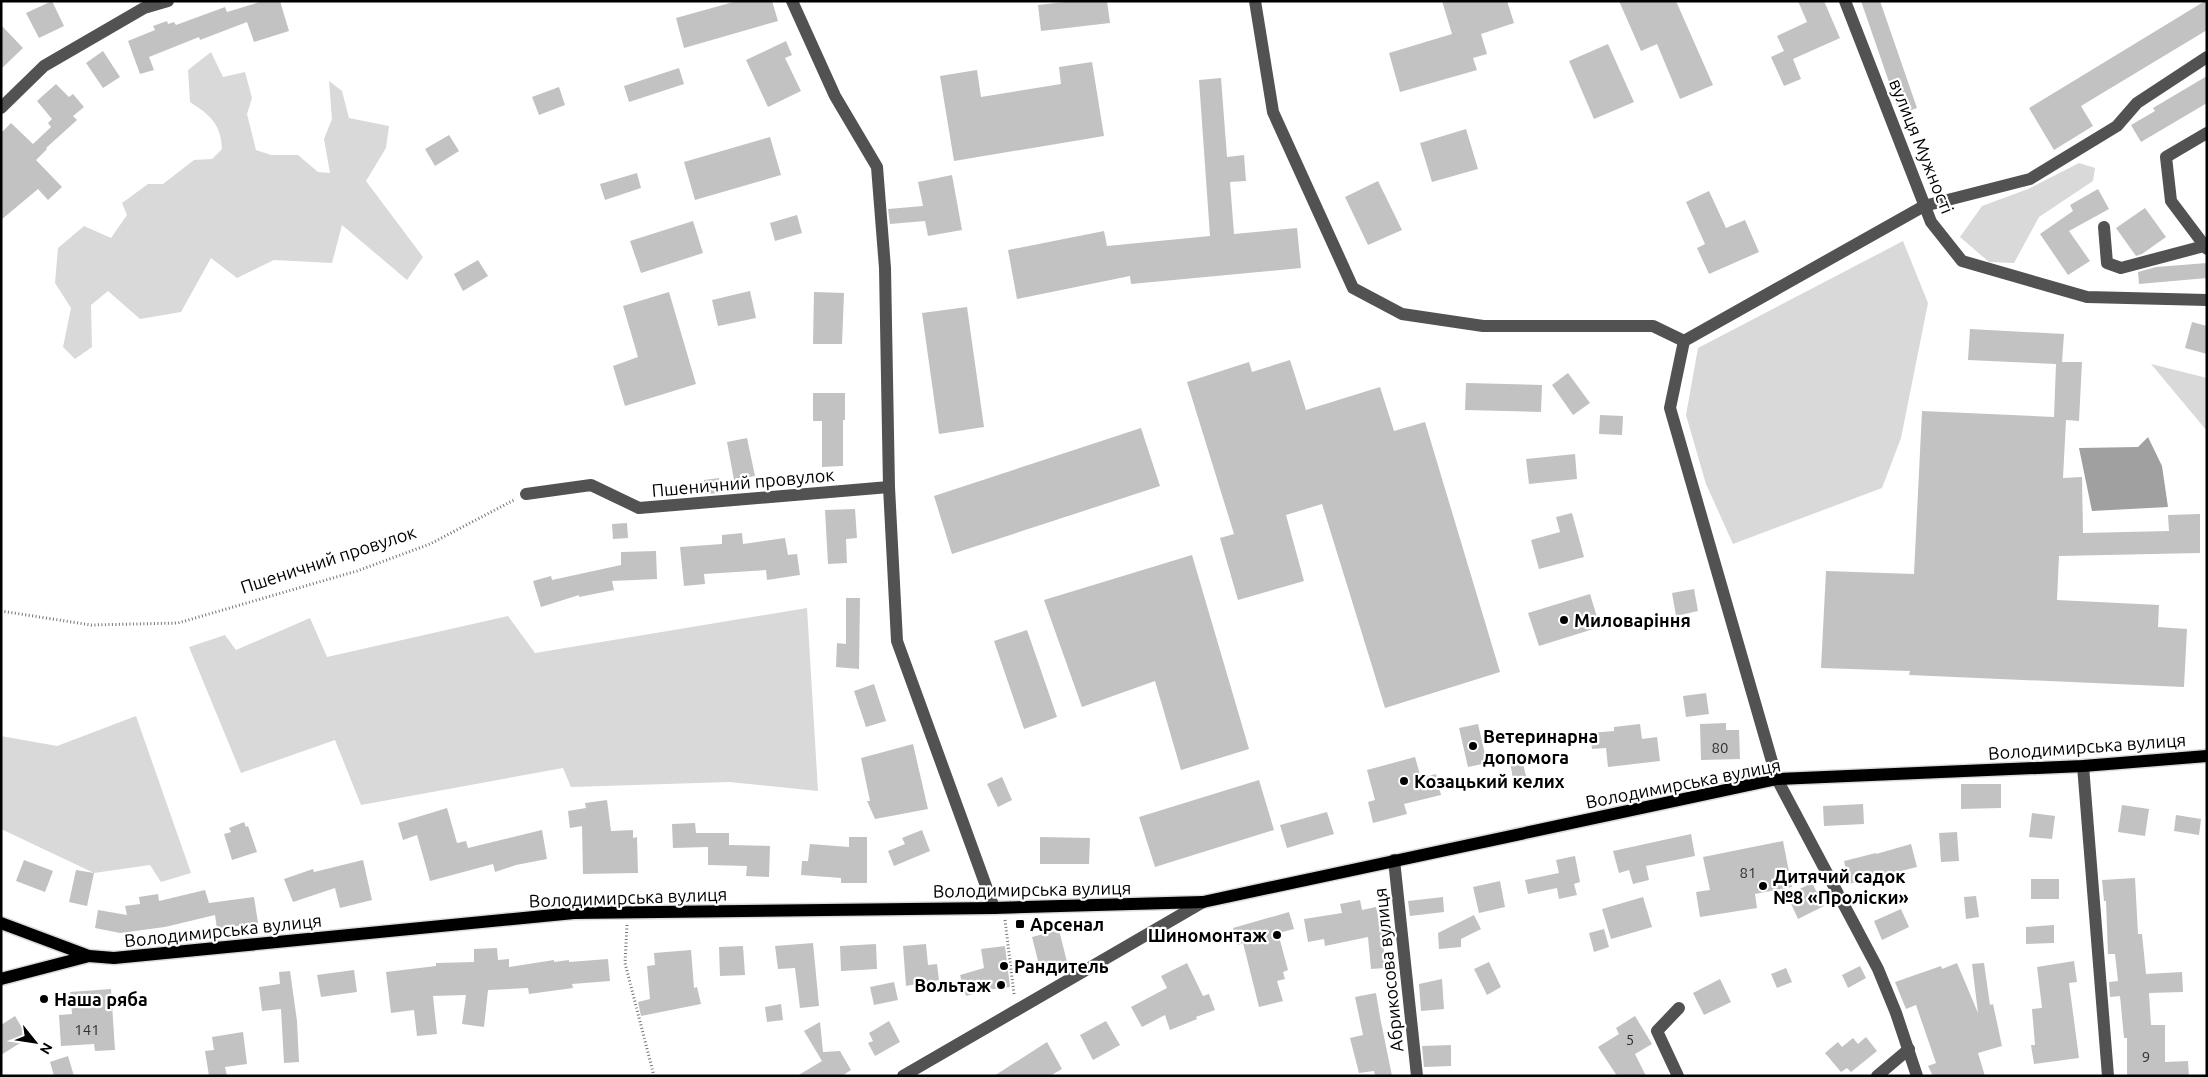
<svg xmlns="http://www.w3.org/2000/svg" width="2208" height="1077" font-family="Ubuntu,sans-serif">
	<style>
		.green { fill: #d9d9d9 }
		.water { fill: #a0a0a0 }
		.building { fill: #c2c2c2 }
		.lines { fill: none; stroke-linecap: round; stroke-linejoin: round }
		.major-casing { stroke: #dbdbdb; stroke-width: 15 }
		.path { stroke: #747474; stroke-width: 3; stroke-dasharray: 1 2.5; stroke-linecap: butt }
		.minor { stroke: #525252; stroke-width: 12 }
		.major { stroke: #000; stroke-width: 12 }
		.poi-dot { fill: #000; stroke: #fff; stroke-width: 2 }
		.labels { text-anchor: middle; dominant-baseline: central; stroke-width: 4.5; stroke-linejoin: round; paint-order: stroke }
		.number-label { font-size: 15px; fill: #303030 }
		.street-label { font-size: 18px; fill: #000; stroke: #fff }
		.poi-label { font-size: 18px; font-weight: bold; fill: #000; stroke: #fff; text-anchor: start }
	</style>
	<rect width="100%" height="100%" fill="#fff"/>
	<g class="green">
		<path d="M211 52 223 77 245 72 252 98 247 114 256 150 271 155H298L318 172 330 173 324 139 332 119 329 81 342 91 349 118 389 126 386 148 366 181 423 257 407 280 342 225 332 263 274 260 237 278 211 258 181 312 140 319 108 291 91 305 92 347 75 359 63 347 71 308 55 283 58 248 84 226 111 238 127 215 122 203 148 184H163L194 160 212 159 222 149C221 124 210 115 190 102L188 70Z"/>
		<polygon points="2079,163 2095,168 2093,181 2039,217 2014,263 1989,262 1960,237 1982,206 2028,189"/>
		<polygon points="1903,241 1928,303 1901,438 1882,488 1733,544 1706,484 1686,415 1698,348"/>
		<polygon points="2151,364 2207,378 2207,431"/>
		<polygon points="807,608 818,791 729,782 571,787 563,768 361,805 335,740 241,773 189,647 225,635 236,650 310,618 327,657 508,616 535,653"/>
		<polygon points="136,716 191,873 161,882 150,865 94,873 1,829 1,736 57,746"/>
	</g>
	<polygon class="water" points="2148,437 2162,466 2168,507 2092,511 2079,448 2138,447"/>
	<g class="building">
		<polygon points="52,1 64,26 39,38 26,13"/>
		<polygon points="263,1 280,1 289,31 254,42 247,22 200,40 199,37 149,57 154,70 140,74 128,41 155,30 153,26 167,21 168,24 174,22 176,25 225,7 227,12"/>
		<polygon points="737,1 772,1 778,21 684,48 676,18"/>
		<polygon points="1074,1 1107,1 1110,23 1041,31 1038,5"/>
		<polygon points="1442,1 1507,1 1514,23 1481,34 1487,54 1473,58 1477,70 1400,92 1389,53 1452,34"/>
		<polygon points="1619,1 1676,1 1713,85 1680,99 1657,44 1641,51"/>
		<polygon points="1798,1 1824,1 1840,38 1793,59 1801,79 1784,86 1771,57 1784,51 1777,36 1807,22"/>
		<polygon points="1861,1 1880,1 1917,108 1900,114"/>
		<polygon points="2205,1 2207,1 2207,30 2081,106 2093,126 2054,150 2029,108"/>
		<polygon points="1,25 23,48 1,69"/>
		<polygon points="786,41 792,55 785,58 801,91 768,107 746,60"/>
		<polygon points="1608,44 1634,102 1594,119 1569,61"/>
		<polygon points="103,51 120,77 103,88 86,63"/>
		<polygon points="1092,62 1104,136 954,161 940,76 977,70 981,97 1061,84 1059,67"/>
		<polygon points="679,68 684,84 629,102 624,86"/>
		<polygon points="2207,76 2207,103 2141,142 2131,125 2155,111 2153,108"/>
		<polygon points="1221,78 1227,157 1244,155 1246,181 1230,182 1234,234 1297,228 1301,268 1131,284 1130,276 1017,299 1008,250 1104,231 1107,246 1210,236 1199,80"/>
		<polygon points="56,84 69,97 73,94 84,107 73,116 77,120 46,148 47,149 36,160 62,187 48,200 38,189 1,220 1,133 11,123 33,144 51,127 48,123 52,119 37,101"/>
		<polygon points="559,87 565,105 539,115 532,97"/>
		<polygon points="1466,129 1478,169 1432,182 1420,143"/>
		<polygon points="449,135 459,151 435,166 425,149"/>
		<polygon points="770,137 781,175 695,200 684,162"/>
		<polygon points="637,173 641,188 605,200 600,184"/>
		<polygon points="952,175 962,230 928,236 925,221 890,224 888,209 923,206 918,182"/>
		<polygon points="1378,181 1402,230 1368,245 1345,197"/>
		<polygon points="2098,189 2109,209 2069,231 2090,261 2068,275 2040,234 2073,211 2070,205"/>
		<polygon points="1709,191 1726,228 1745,220 1759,252 1709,274 1697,248 1705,244 1686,202"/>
		<polygon points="2145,208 2166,237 2142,254 2136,256 2116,228"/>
		<polygon points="797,215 802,233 775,241 770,223"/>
		<polygon points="693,221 703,253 641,273 630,241"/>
		<polygon points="478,260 488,276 463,291 454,274"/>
		<polygon points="2207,263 2207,278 2139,284 2138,272 2156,267"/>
		<polygon points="750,291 756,318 718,326 712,300"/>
		<polygon points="669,292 696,384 625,406 613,366 638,357 623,306"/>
		<polygon points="814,292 844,293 842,344 813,344"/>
		<polygon points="967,307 984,427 939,434 922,313"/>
		<polygon points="2192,322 2207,326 2207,354 2185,348"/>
		<polygon points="1970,329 2064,334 2062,362 2082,362 2079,421 2066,420 2063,478 2082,477 2083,533 2169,531 2168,515 2200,514 2200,553 2059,556 2057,600 2159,605 2158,627 2187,629 2184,687 1909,675 1910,671 1821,668 1826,571 1914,574 1922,411 2054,417 2056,364 1968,360"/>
		<polygon points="1290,360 1306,410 1380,387 1394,431 1425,422 1500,672 1385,708 1322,504 1286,515 1304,581 1238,600 1220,538 1234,534 1187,382 1249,362 1252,372"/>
		<polygon points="1568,373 1590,403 1573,415 1552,385"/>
		<polygon points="1466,383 1542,385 1541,412 1465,410"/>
		<polygon points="813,393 845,393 845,420 843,420 843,466 822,467 822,421 813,421"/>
		<polygon points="1600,415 1623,416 1622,435 1599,434"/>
		<polygon points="1141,428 1160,486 952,554 934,496"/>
		<polygon points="747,438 755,476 734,480 727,442"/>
		<polygon points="1575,454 1577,479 1529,484 1526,459"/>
		<polygon points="719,478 721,493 705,494 704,480"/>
		<polygon points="855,509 857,538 846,539 847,563 828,564 825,510"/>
		<polygon points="1572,513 1584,557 1539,569 1531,540 1560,532 1556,517"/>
		<polygon points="627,523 628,538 613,539 612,524"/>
		<polygon points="742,533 743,544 785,538 788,555 797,554 800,575 767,580 766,570 704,574 705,584 684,586 680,547 722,544 722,535"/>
		<polygon points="656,551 657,579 612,581 614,590 579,597 579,595 541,607 533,581 551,576 552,580 621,565 621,552"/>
		<polygon points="1192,555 1249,749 1181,770 1155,681 1082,707 1044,600"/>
		<polygon points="1694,589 1698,611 1676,616 1672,593"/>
		<polygon points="1590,594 1600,627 1539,646 1528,613"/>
		<polygon points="846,598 860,598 859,669 836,667 837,643 846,644"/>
		<polygon points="1027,630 1057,717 1024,729 994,641"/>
		<polygon points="874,684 886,721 866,727 854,691"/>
		<polygon points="1706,693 1709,714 1686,717 1683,696"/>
		<polygon points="1726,723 1726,730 1739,730 1740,759 1701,760 1700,724"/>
		<polygon points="1478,724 1487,763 1468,767 1459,728"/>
		<polygon points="1640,724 1642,739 1657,737 1660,761 1608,767 1606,748 1592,749 1590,733 1614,731 1614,727"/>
		<polygon points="913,744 928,809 875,819 867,801 870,801 861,758"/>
		<polygon points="1415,757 1421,778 1436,774 1441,795 1404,804 1407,814 1373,823 1368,802 1375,800 1367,770"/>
		<polygon points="1522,760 1528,784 1514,786 1510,761"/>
		<polygon points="1002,777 1012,800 998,807 987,784"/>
		<polygon points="1259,780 1274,830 1155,867 1139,817"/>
		<polygon points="1961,784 2001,784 2001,808 1961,809"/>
		<polygon points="607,800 611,831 633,830 633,838 637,837 638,873 583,874 582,826 570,828 568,811 586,808 585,803"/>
		<polygon points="1863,804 1864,824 1824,826 1823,806"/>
		<polygon points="2122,805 2149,809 2145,836 2118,832"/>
		<polygon points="447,808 457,843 466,841 468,848 542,830 547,859 516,865 495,872 493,864 430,881 417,835 403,840 398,823"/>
		<polygon points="1327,812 1334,834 1287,848 1280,825"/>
		<polygon points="2032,813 2055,816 2052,839 2029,837"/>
		<polygon points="2176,815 2201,819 2199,835 2174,831"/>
		<polygon points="244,822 246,827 248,826 257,852 232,860 224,834 231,832 229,828"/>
		<polygon points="695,823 696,833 729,833 729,845 770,846 769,877 746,876 747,866 708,865 708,847 673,848 672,824"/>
		<polygon points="922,830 930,851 894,866 888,851 905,844 902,838"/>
		<polygon points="1957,832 1959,861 1941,862 1939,833"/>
		<polygon points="1691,834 1695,856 1646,866 1649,880 1633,884 1629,870 1619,873 1613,851"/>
		<polygon points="849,837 867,837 867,883 841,883 841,878 801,875 802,861 808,861 810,844 849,847"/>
		<polygon points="1040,837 1090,838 1089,864 1040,864"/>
		<polygon points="1783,841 1792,887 1755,894 1757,908 1700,917 1696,892 1710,890 1703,857"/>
		<polygon points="1911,844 1917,867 1849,884 1844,861 1876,853 1876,854"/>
		<polygon points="1575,856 1580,882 1574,884 1577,895 1559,899 1557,888 1528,894 1525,880 1559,873 1556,860"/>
		<polygon points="24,860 53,871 45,892 16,881"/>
		<polygon points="363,860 372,900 340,908 335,888 293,902 284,879 313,869 314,872"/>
		<polygon points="76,870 94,873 87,906 69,902"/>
		<polygon points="2135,878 2138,934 2142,934 2146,974 2182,972 2183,992 2149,993 2151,1025 2165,1025 2165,1062 2188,1061 2189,1076 2127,1076 2127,1038 2124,1038 2120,996 2110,997 2109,982 2118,981 2115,954 2108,954 2106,901 2104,901 2102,880"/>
		<rect x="2031" y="879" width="28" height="20"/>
		<polygon points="1500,881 1505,907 1479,913 1473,887"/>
		<polygon points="1812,883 1824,906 1798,919 1787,895"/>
		<polygon points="205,890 209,903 254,897 258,923 217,929 215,915 165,927 120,933 95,928 98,910 127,915 125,906 140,904 139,897 158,894 159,901"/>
		<polygon points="1976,896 1979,917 1966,919 1964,897"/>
		<polygon points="1443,897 1444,912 1410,916 1408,901"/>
		<polygon points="1643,897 1652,927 1611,939 1602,909"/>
		<polygon points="1360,900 1362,910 1376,907 1383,939 1385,968 1371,969 1368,937 1325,946 1324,939 1308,942 1304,919 1342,913 1340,904"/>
		<polygon points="1901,909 1909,927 1882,940 1874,921"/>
		<polygon points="1289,912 1294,929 1278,933 1288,970 1283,972 1285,979 1277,981 1283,1001 1259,1007 1243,943 1238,945 1233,928"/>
		<polygon points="1474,915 1481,929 1461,939 1461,947 1439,949 1438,933"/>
		<polygon points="2054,925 2054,943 2026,944 2026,927"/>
		<polygon points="1604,929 1609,947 1594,952 1589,933"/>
		<polygon points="1059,930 1067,962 1040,969 1032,937"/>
		<polygon points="813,943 819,1006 800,1008 795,968 778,969 775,946"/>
		<polygon points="876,944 877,969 841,971 840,946"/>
		<polygon points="926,944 928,965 937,964 939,980 906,986 903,946"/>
		<polygon points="743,946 745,975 720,976 719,947"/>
		<polygon points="1005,946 1010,987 987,990 966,996 960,975 984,968 981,949"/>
		<polygon points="497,948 498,960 509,959 509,967 554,960 554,962 569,960 569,962 608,959 610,981 572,984 573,988 529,994 528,988 488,990 484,1027 462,1024 466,995 433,996 437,1034 417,1036 414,1010 391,1013 386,972 436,966 436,963 474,962 474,949"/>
		<polygon points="691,950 694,988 697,987 701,1004 641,1016 638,1002 650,999 647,966 655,965 654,953"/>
		<polygon points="2074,961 2077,982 2069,983 2079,1058 2034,1064 2031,1045 2035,1045 2032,1009 2042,1008 2037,967"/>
		<polygon points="1489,962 1501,987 1487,995 1474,969"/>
		<polygon points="1187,963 1203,996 1209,994 1215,1010 1196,1017 1197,1019 1170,1030 1165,1015 1142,1027 1131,1007 1167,988 1161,976"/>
		<polygon points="1957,963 1978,1013 1972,964 1984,963 1990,1005 1993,1004 2002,1046 1978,1053 1985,1076 1933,1076 1928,1066 1936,1063 1916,1005 1906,1009 1895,982 1941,966 1942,969"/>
		<polygon points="1860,966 1866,978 1848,988 1842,975"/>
		<polygon points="1786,968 1792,982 1777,988 1771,974"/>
		<polygon points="354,970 357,992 321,997 317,975"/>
		<polygon points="290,971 297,1021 299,1062 284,1063 281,1009 262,1011 259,987 280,984 279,972"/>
		<polygon points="1442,979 1444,1009 1421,1011 1419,984"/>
		<polygon points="1720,979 1731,1002 1704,1015 1693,993"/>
		<polygon points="894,982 898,1000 874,1005 870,987"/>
		<polygon points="111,989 115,1050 95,1051 94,1044 61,1046 59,1015 72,1014 70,992"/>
		<polygon points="1376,993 1380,1017 1392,1076 1375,1076 1374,1071 1359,1073 1350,1038 1363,1035 1355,997"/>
		<polygon points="781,1004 783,1020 767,1022 765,1007"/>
		<polygon points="15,1016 28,1038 1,1055 1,1025"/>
		<polygon points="1635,1016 1652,1044 1635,1054 1646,1076 1617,1076 1598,1047 1619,1034 1616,1028"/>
		<polygon points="889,1021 900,1042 875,1056 868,1043 873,1041 869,1033"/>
		<polygon points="1106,1021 1120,1045 1093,1060 1080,1035"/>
		<polygon points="820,1022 823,1052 840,1051 851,1070 842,1076 797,1076 822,1061 804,1031"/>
		<polygon points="243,1032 247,1064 225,1067 227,1076 209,1076 205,1051 214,1050 212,1037"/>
		<polygon points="1866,1037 1877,1051 1851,1072 1847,1068 1841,1072 1825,1053 1838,1042 1842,1047 1853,1038 1858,1044"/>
		<polygon points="1047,1042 1062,1069 1050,1076 994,1076"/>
		<polygon points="1451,1045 1451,1066 1424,1067 1422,1046"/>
		<polygon points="68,1056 74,1076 54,1076 50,1062"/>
	</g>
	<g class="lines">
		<defs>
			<g id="major">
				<polyline points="1,923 89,956 114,958 574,913 994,908 1203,902 1777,779 2083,766 2207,756"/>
				<polyline points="1,979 89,956"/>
			</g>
		</defs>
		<use href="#major" class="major-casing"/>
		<g class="path">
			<polyline points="1,611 91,625 178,623 357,571 430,544 514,500"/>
			<polyline points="1005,920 1014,994"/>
			<polyline points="627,925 625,963 654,1076"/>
		</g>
		<g class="minor">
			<polyline points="792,1 835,96 877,167 885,268 889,487 897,641 994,908"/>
			<polyline points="1255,1 1273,112 1353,288 1402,314 1483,326 1653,326 1684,341"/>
			<polyline points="1845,1 1931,222 1962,261 2087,297 2207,300"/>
			<polyline points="1,108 44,66 144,8 168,1"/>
			<polyline points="2207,133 2166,157 2171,201 2207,249"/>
			<polyline points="2104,227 2107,263 2121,268 2204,246"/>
			<polyline points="526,494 591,485 639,508 889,487"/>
			<polyline points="2083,766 2108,1076"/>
			<polyline points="1394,860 1417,1076"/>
			<polyline points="903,1076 1203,902"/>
			<polyline points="1678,1076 1657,1031 1679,1008"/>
			<polyline points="1877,1076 1909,1049"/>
			<polyline points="1917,1076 1896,1013 1878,969 1777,779 1670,408 1684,341 1924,206 2030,179 2117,126 2137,103 2207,57"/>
		</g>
		<use href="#major" class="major"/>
	</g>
	<g class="poi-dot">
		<circle cx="1564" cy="620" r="5"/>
		<circle cx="1473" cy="746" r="5"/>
		<circle cx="1404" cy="781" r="5"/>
		<circle cx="1763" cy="886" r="5"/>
		<rect x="1015" y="919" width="10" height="10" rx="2.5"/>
		<circle cx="1277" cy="935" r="5"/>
		<circle cx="1004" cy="966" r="5"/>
		<circle cx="1001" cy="985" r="5"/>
		<circle cx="44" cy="999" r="5"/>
	</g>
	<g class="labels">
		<g class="number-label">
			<text x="1720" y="747">80</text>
			<text x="1748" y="872">81</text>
			<text x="87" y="1029">141</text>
			<text x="1630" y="1039">5</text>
			<text x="2146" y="1056">9</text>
		</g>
		<g class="street-label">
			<text transform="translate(1922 146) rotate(68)">вулиця Мужності</text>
			<text transform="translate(743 482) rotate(-5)">Пшеничний провулок</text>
			<text transform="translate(328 559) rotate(-18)">Пшеничний провулок</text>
			<text transform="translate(2087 746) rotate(-4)">Володимирська вулиця</text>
			<text transform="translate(1683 783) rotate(-11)">Володимирська вулиця</text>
			<text transform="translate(1032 889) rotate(-1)">Володимирська вулиця</text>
			<text transform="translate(628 897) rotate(-2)">Володимирська вулиця</text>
			<text transform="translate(223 930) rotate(-6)">Володимирська вулиця</text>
			<text transform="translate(1388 970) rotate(-96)">Абрикосова вулиця</text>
		</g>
		<g class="poi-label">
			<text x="1574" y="620">Миловаріння</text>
			<text x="1483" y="736">Ветеринарна<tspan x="1483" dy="21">допомога</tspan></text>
			<text x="1414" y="781">Козацький келих</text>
			<text x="1773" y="876">Дитячий садок<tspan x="1773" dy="21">№8 «Проліски»</tspan></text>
			<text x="1030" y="924">Арсенал</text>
			<text x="1267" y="935" text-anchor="end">Шиномонтаж</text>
			<text x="1014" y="966">Рандитель</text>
			<text x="991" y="985" text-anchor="end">Вольтаж</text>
			<text x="54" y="999">Наша ряба</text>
		</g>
	</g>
	<rect width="2208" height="1077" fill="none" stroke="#000000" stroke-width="5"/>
	<g transform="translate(35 1042) rotate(120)" stroke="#ffffff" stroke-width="4" paint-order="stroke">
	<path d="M0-4L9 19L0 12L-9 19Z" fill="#000000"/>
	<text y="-8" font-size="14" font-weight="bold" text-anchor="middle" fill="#000000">N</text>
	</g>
</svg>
